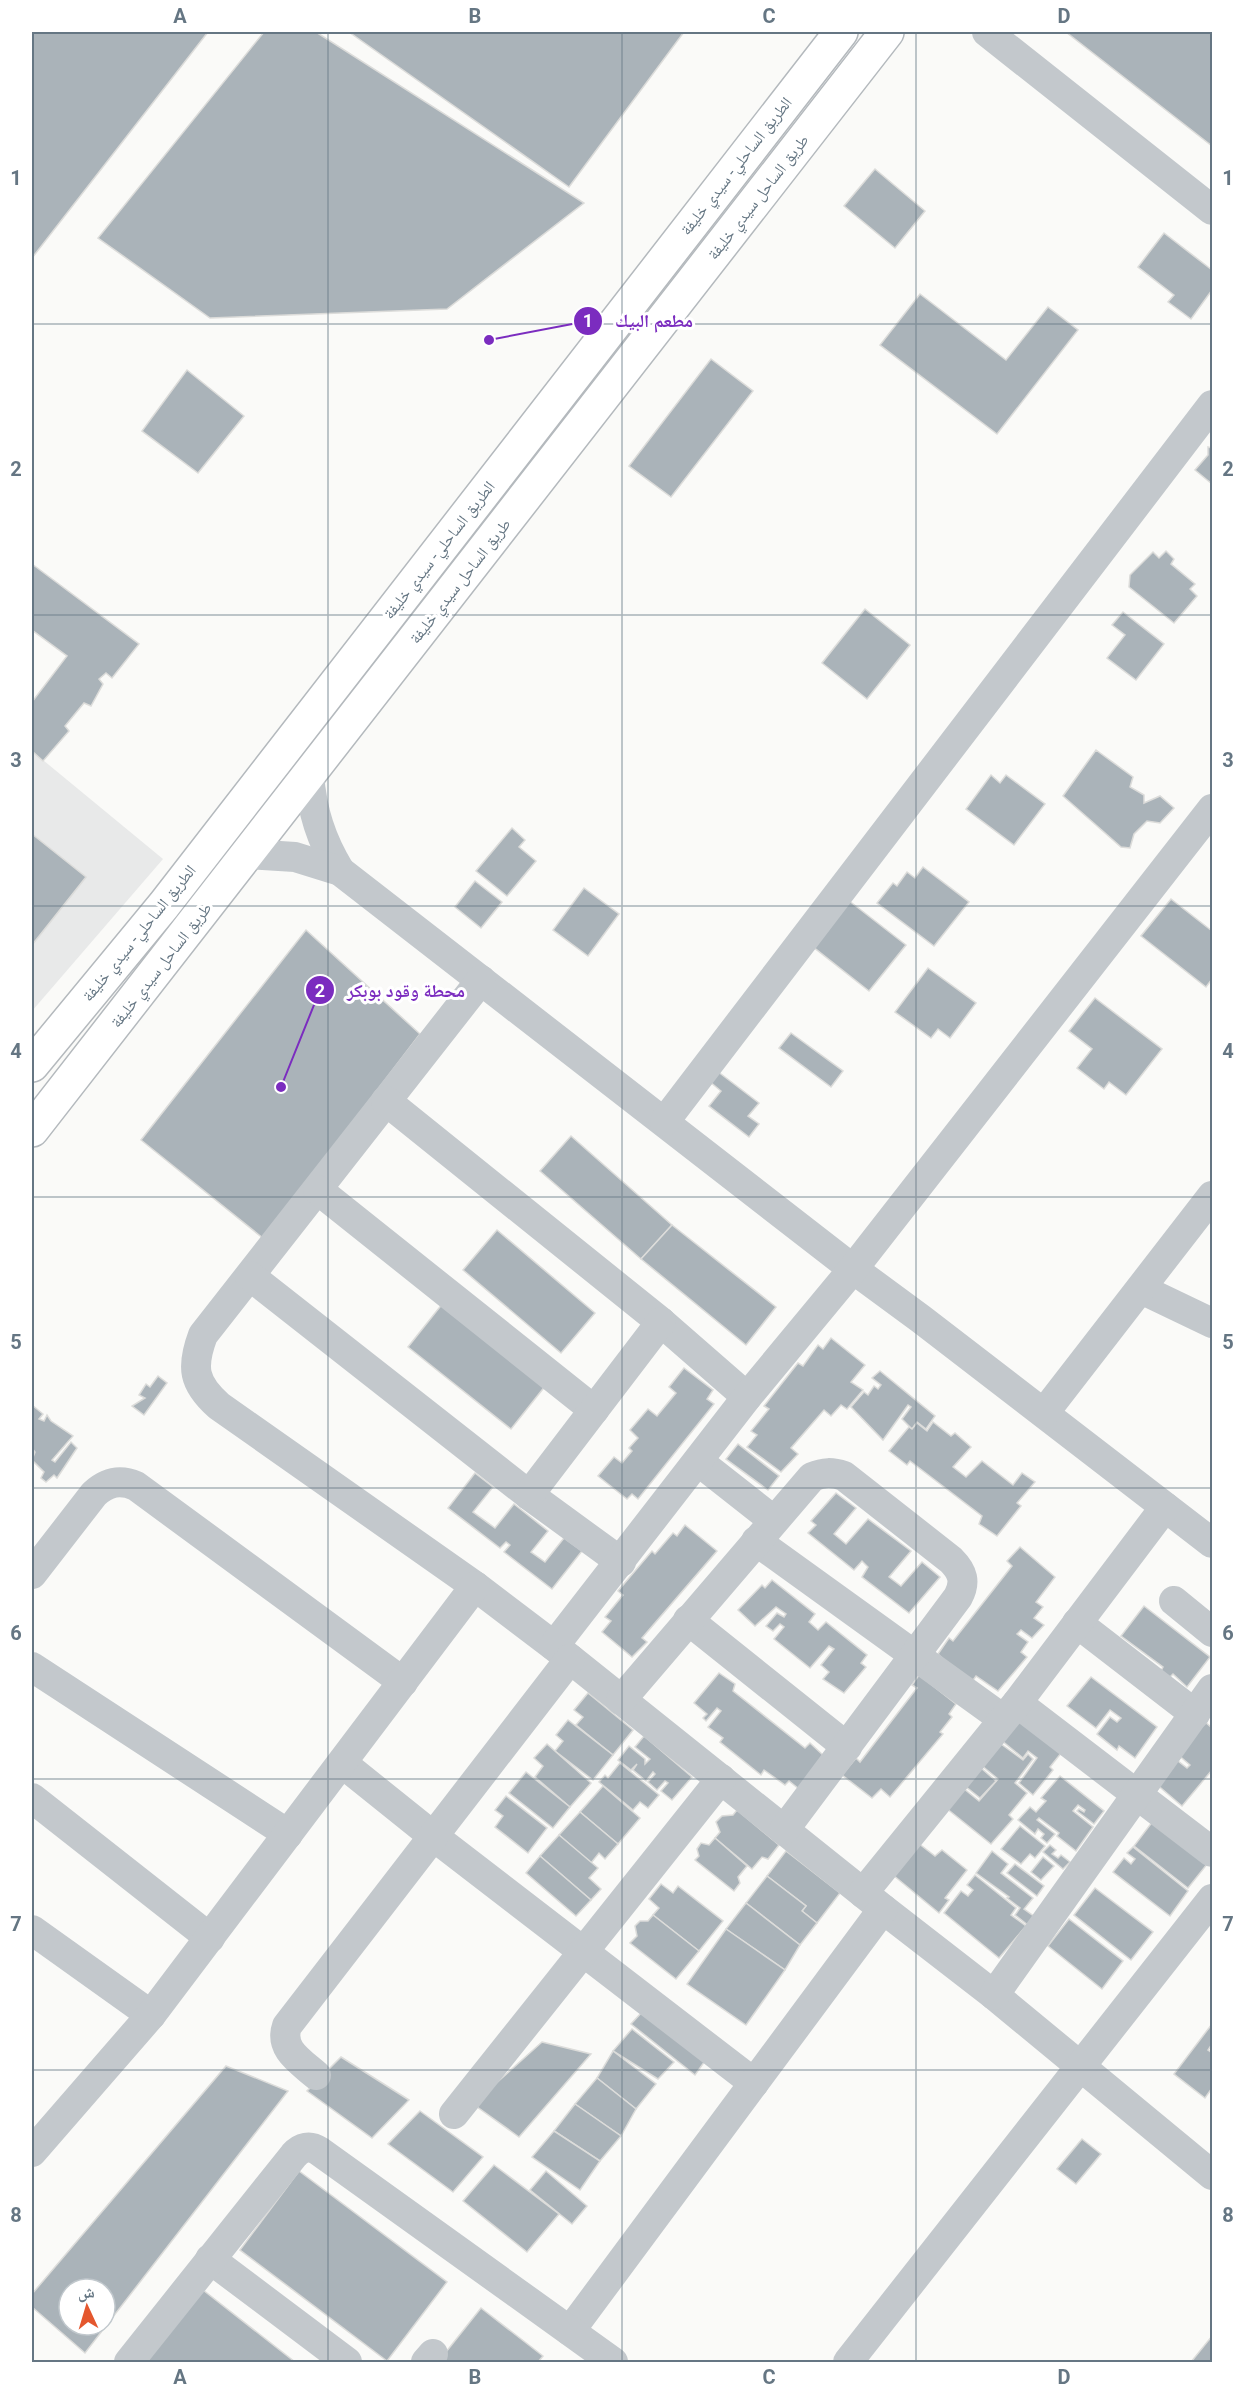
<svg xmlns="http://www.w3.org/2000/svg" width="1244" height="2394" font-family="Roboto,'Noto Naskh Arabic',sans-serif">
	<style>
		.built { fill: #e8e9e9 }
		.building { fill: #aab3b9; stroke: #dcdcda; stroke-width: 1.5; fill-rule: evenodd }
		.lines { fill: none; stroke-linecap: round; stroke-linejoin: round }
		.highway-casing { stroke: #b4b9bd; stroke-width: 36 }
		.minor { stroke: #c3c8cc; stroke-width: 30 }
		.highway { stroke: #fff; stroke-width: 33 }
		.grid { fill: none; stroke: #657683; stroke-width: 1.5; stroke-opacity: 0.55 }
		.labels { text-anchor: middle; dominant-baseline: central; stroke-width: 6; stroke-linejoin: round; paint-order: stroke }
		.street-label { font-size: 16px; fill: #657683; stroke: #fff }
		.leader { fill: none; stroke: #7b2cbf; stroke-width: 2 }
		.callout-dot { fill: #7b2cbf; stroke: #fff; stroke-width: 2 }
		.mark-label { font-size: 18px; text-anchor: middle; font-weight: bold; fill: #fff }
		.callout-label { font-size: 18px; text-anchor: middle; font-weight: bold; fill: #7b2cbf; stroke: #fff; stroke-width: 6; stroke-linejoin: round; paint-order: stroke }
		.neatline { fill: none; stroke: #657683; stroke-width: 2 }
		.grid-label { font-size: 20px; text-anchor: middle; font-weight: bold; fill: #657683 }
	</style>
	<rect width="100%" height="100%" fill="#fafaf8"/>
	<polygon class="built" points="32,751 163,859 32,1011"/>
	<g class="building">
		<polygon points="32,32 208,32 32,258"/>
		<polygon points="264,32 316,32 584,203 447,309 210,318 98,238"/>
		<polygon points="349,32 684,32 569,187"/>
		<polygon points="1066,32 1212,32 1212,146"/>
		<polygon points="875,169 925,211 895,248 844,206"/>
		<polygon points="1164,233 1212,270 1212,290 1191,319 1168,302 1174,295 1138,267"/>
		<polygon points="920,294 1006,360 1048,307 1078,330 997,434 880,345"/>
		<polygon points="711,359 753,391 671,497 629,466"/>
		<polygon points="187,370 244,416 198,473 142,431"/>
		<polygon points="1208,447 1212,448 1212,484 1195,470 1208,455"/>
		<polygon points="1166,551 1174,559 1171,564 1195,584 1190,589 1197,596 1174,623 1129,587 1130,575 1153,552 1159,558"/>
		<polygon points="32,564 139,644 112,678 106,673 99,679 103,684 91,706 84,703 65,726 69,731 43,761 32,751 32,702 67,656 32,630"/>
		<polygon points="865,609 910,645 867,699 822,663"/>
		<polygon points="1123,612 1164,644 1136,680 1107,658 1125,635 1112,625"/>
		<polygon points="1096,750 1133,777 1130,787 1144,795 1144,803 1160,796 1174,808 1160,823 1147,821 1134,834 1130,848 1121,847 1063,796"/>
		<polygon points="991,775 1000,783 1006,775 1045,804 1014,845 966,809"/>
		<polygon points="512,828 525,840 519,847 536,861 507,896 476,871"/>
		<polygon points="32,834 86,877 32,945"/>
		<polygon points="923,867 969,902 934,946 877,903 893,883 897,886 907,872 915,878"/>
		<polygon points="475,881 502,902 481,928 455,907"/>
		<polygon points="584,888 619,914 588,956 553,930"/>
		<polygon points="1171,899 1212,931 1212,979 1206,987 1141,936"/>
		<polygon points="848,900 906,945 869,991 812,946"/>
		<polygon points="306,930 420,1034 264,1239 141,1140"/>
		<polygon points="928,968 976,1003 950,1038 938,1029 931,1038 895,1012"/>
		<polygon points="1095,998 1162,1049 1126,1095 1109,1082 1104,1089 1077,1068 1092,1049 1069,1031"/>
		<polygon points="791,1033 843,1071 831,1087 779,1048"/>
		<polygon points="717,1071 759,1103 748,1116 759,1124 749,1137 709,1106 721,1091 709,1081"/>
		<polygon points="571,1136 672,1225 641,1259 540,1171"/>
		<polygon points="672,1225 776,1307 746,1345 641,1259"/>
		<polygon points="497,1230 595,1313 561,1353 463,1270"/>
		<polygon points="443,1303 546,1385 511,1429 408,1347"/>
		<polygon points="831,1338 865,1365 851,1382 863,1390 847,1409 841,1405 831,1416 824,1410 791,1448 798,1454 781,1472 747,1447 757,1435 751,1431 769,1409 764,1406 798,1363 803,1366 818,1345 823,1349"/>
		<polygon points="684,1368 713,1390 707,1399 714,1404 638,1499 632,1494 627,1499 598,1476 614,1457 622,1463 632,1451 629,1448 638,1438 630,1430 648,1409 657,1416 676,1393 669,1387"/>
		<polygon points="880,1371 935,1416 926,1429 917,1422 912,1429 902,1419 911,1407 908,1405 883,1440 851,1407 864,1392 868,1395 874,1386 878,1389 881,1385 872,1378"/>
		<polygon points="158,1376 167,1383 144,1415 132,1406 145,1398 139,1395 146,1384 150,1387"/>
		<polygon points="32,1405 43,1414 39,1419 44,1421 47,1415 51,1421 73,1436 52,1460 55,1462 71,1442 77,1448 57,1478 54,1475 46,1482 41,1478 44,1472 32,1460 35,1452 32,1448"/>
		<polygon points="933,1422 951,1436 955,1433 971,1447 953,1467 966,1477 982,1461 1013,1485 1022,1473 1035,1482 1017,1503 1021,1506 997,1536 979,1524 982,1516 910,1461 907,1465 889,1451 909,1427 912,1429 917,1423 927,1431"/>
		<polygon points="738,1444 779,1476 768,1490 726,1459"/>
		<polygon points="475,1473 493,1487 473,1512 495,1528 514,1504 548,1531 531,1552 545,1562 564,1538 582,1551 552,1589 504,1552 510,1545 506,1542 500,1548 448,1508"/>
		<polygon points="836,1493 856,1508 834,1534 846,1544 868,1519 911,1551 889,1577 901,1586 922,1562 940,1577 909,1613 862,1577 868,1567 862,1561 854,1570 808,1533 816,1525 811,1521"/>
		<polygon points="685,1525 717,1551 642,1638 647,1642 632,1657 602,1632 611,1621 605,1617 623,1595 618,1591 652,1551 655,1554 673,1533 677,1536"/>
		<polygon points="1020,1547 1055,1577 1036,1602 1043,1607 1034,1618 1044,1625 1032,1638 1021,1630 1017,1634 1028,1642 1021,1652 1027,1657 998,1691 976,1676 969,1686 938,1654 949,1638 953,1641 1012,1566 1007,1561"/>
		<polygon points="772,1580 815,1614 809,1622 818,1630 826,1622 867,1655 861,1663 866,1667 844,1693 823,1679 829,1672 821,1665 834,1649 829,1646 810,1668 774,1639 784,1627 780,1624 773,1631 766,1626 777,1613 784,1617 786,1614 776,1607 755,1626 738,1610 762,1585 765,1588"/>
		<polygon points="1144,1606 1210,1657 1187,1687 1173,1674 1168,1679 1160,1673 1163,1667 1121,1636"/>
		<polygon points="719,1673 735,1684 733,1691 805,1748 810,1743 824,1756 799,1789 789,1781 785,1785 764,1770 761,1775 720,1742 723,1738 708,1727 721,1711 717,1708 706,1721 703,1718 707,1714 694,1703"/>
		<polygon points="919,1675 956,1704 949,1714 952,1717 940,1732 943,1734 890,1797 881,1789 872,1798 842,1775 856,1758 860,1762 917,1688 912,1685"/>
		<polygon points="1091,1677 1157,1727 1135,1758 1119,1746 1117,1750 1097,1734 1110,1717 1117,1722 1121,1718 1110,1710 1096,1728 1067,1706"/>
		<polygon points="588,1693 633,1730 613,1755 576,1725 583,1717 574,1710"/>
		<polygon points="1018,1719 1062,1752 1050,1767 1053,1770 1033,1795 1019,1783 1037,1758 1028,1751 1023,1758 1001,1740"/>
		<polygon points="568,1720 613,1755 593,1780 555,1751 563,1741 556,1735"/>
		<polygon points="1204,1721 1212,1728 1212,1770 1182,1806 1155,1783 1174,1758 1187,1768 1190,1765 1176,1753"/>
		<polygon points="644,1736 692,1777 672,1800 661,1791 668,1783 665,1781 657,1790 648,1782 655,1774 653,1772 646,1781 633,1770 637,1764 631,1770 618,1760 629,1746 645,1759 645,1764 650,1759 635,1747"/>
		<polygon points="547,1744 591,1783 570,1807 535,1777 543,1766 534,1758"/>
		<polygon points="1001,1744 1023,1760 1028,1754 1033,1759 1015,1783 1027,1793 1009,1815 1013,1819 991,1844 946,1808 963,1788 979,1801 998,1779 981,1765"/>
		<polygon points="620,1763 659,1795 648,1808 640,1802 633,1810 599,1782 605,1775 608,1778"/>
		<polygon points="981,1768 996,1781 980,1798 965,1786"/>
		<polygon points="526,1772 570,1807 553,1828 509,1793"/>
		<polygon points="1060,1776 1104,1811 1094,1824 1077,1811 1079,1809 1084,1812 1085,1810 1078,1805 1073,1811 1093,1827 1076,1851 1057,1836 1059,1833 1039,1818 1037,1820 1055,1834 1047,1843 1041,1838 1044,1834 1038,1829 1035,1834 1018,1820 1030,1807 1036,1812 1046,1801 1041,1798"/>
		<polygon points="603,1786 640,1818 618,1844 580,1812"/>
		<polygon points="506,1796 547,1828 528,1853 495,1827 503,1816 495,1810"/>
		<polygon points="737,1810 779,1845 768,1859 762,1857 752,1869 715,1838 720,1832 716,1822 722,1816 733,1815"/>
		<polygon points="580,1812 618,1844 605,1859 599,1853 591,1863 559,1835"/>
		<polygon points="1153,1821 1208,1863 1188,1888 1134,1846"/>
		<polygon points="1020,1826 1045,1846 1035,1858 1030,1854 1021,1864 1001,1849"/>
		<polygon points="559,1835 598,1868 589,1878 601,1889 591,1900 540,1856"/>
		<polygon points="715,1838 747,1866 738,1877 740,1883 734,1891 695,1860 699,1856 697,1849 701,1843 709,1845"/>
		<polygon points="918,1843 935,1856 942,1850 967,1870 945,1898 949,1900 939,1913 893,1875"/>
		<polygon points="1050,1845 1056,1850 1052,1854 1058,1858 1061,1855 1070,1862 1063,1869 1043,1852"/>
		<polygon points="1133,1847 1188,1891 1170,1916 1113,1872 1124,1858 1131,1864 1135,1859 1127,1853"/>
		<polygon points="786,1851 840,1893 817,1923 802,1911 806,1906 767,1876"/>
		<polygon points="992,1851 1008,1864 1001,1873 1033,1898 1024,1909 1035,1917 1029,1926 1015,1915 1020,1908 1007,1898 1009,1897 976,1873"/>
		<polygon points="540,1856 591,1900 576,1916 526,1873"/>
		<polygon points="1043,1857 1054,1866 1041,1880 1031,1872"/>
		<polygon points="1015,1864 1044,1886 1037,1896 1007,1873"/>
		<polygon points="975,1875 1016,1908 1011,1915 1026,1926 999,1958 944,1913 961,1891 968,1896 973,1890 967,1885"/>
		<polygon points="767,1876 806,1906 802,1911 817,1923 800,1945 746,1903"/>
		<polygon points="661,1884 673,1893 678,1886 723,1921 699,1951 653,1915 659,1908 649,1899"/>
		<polygon points="1095,1888 1153,1932 1131,1960 1074,1915"/>
		<polygon points="746,1903 800,1945 785,1970 726,1929"/>
		<polygon points="653,1915 699,1951 676,1979 630,1943 637,1936 635,1926 640,1921 648,1921"/>
		<polygon points="1069,1919 1123,1961 1102,1989 1048,1946"/>
		<polygon points="726,1929 785,1970 746,2025 687,1984"/>
		<polygon points="643,2011 705,2061 695,2075 631,2024"/>
		<polygon points="1212,2024 1212,2044 1208,2050 1212,2053 1212,2088 1205,2098 1174,2074"/>
		<polygon points="632,2029 674,2062 658,2079 613,2051"/>
		<polygon points="542,2042 591,2054 519,2137 473,2104"/>
		<polygon points="613,2051 656,2084 636,2109 597,2078"/>
		<polygon points="341,2057 409,2100 372,2138 307,2091"/>
		<path d="M226 2066 288 2091 85 2353 32 2307V2294ZM69 2289H105V2325H69Z"/>
		<polygon points="597,2078 636,2109 621,2136 575,2104"/>
		<polygon points="575,2104 621,2136 600,2161 554,2131"/>
		<polygon points="420,2111 483,2157 453,2192 388,2144"/>
		<polygon points="554,2131 600,2161 580,2190 532,2157"/>
		<polygon points="1082,2139 1101,2154 1076,2184 1057,2169"/>
		<polygon points="494,2165 559,2214 527,2252 463,2201"/>
		<polygon points="299,2171 447,2282 387,2361 240,2250"/>
		<polygon points="546,2171 587,2206 572,2224 530,2190"/>
		<polygon points="203,2290 295,2362 146,2362"/>
		<polygon points="481,2308 543,2356 538,2362 438,2362"/>
		<polygon points="1212,2336 1212,2362 1191,2362"/>
	</g>
	<g class="lines">
		<defs>
			<g id="highway">
				<polyline points="32,1065 164,905 841,32"/>
				<polyline points="32,1130 887,32"/>
			</g>
		</defs>
		<use href="#highway" class="highway-casing"/>
		<g class="minor">
			<polyline points="987,32 1212,210"/>
			<path d="M309 775C312 811 321 840 340 871"/>
			<polyline points="248,854 295,857 340,871 853,1269 921,1319 1212,1543"/>
			<path d="M481 980 203 1335C191 1367 193 1383 219 1406L475 1586 554 1646 883 1909 994 1995 1212 2175"/>
			<polyline points="386,1101 661,1322 747,1397"/>
			<polyline points="665,1121 1212,405"/>
			<polyline points="318,1190 594,1410"/>
			<polyline points="250,1276 529,1495 621,1562"/>
			<polyline points="1141,1289 1212,1323"/>
			<polyline points="1044,1413 1212,1196"/>
			<polyline points="698,1461 773,1520"/>
			<polyline points="529,1495 661,1322"/>
			<polyline points="756,1541 1003,1719"/>
			<path d="M32 1574 94 1494C107 1482 120 1479 136 1486L403 1682"/>
			<polyline points="1174,1601 1212,1632"/>
			<polyline points="688,1620 847,1747"/>
			<polyline points="1077,1623 1195,1714"/>
			<polyline points="554,1646 747,1397 853,1269 1212,809"/>
			<polyline points="32,1667 288,1834"/>
			<path d="M621 1700 812 1477C824 1472 832 1472 844 1476L951 1560C963 1572 966 1582 958 1597L784 1830"/>
			<polyline points="1017,1703 1212,1852"/>
			<polyline points="342,1763 433,1836 754,2083"/>
			<polyline points="32,1798 210,1938"/>
			<polyline points="863,1893 1017,1703 1165,1507"/>
			<polyline points="32,1930 151,2015"/>
			<polyline points="994,1995 1212,1689"/>
			<path d="M316 2075C300 2061 279 2049 287 2026L570 1659"/>
			<polyline points="454,2114 721,1779"/>
			<polyline points="32,2152 151,2015 475,1586"/>
			<polyline points="210,2259 347,2362"/>
			<polyline points="570,2331 883,1909"/>
			<path d="M129 2362 294 2155C301 2147 310 2145 319 2151L613 2362"/>
			<polyline points="426,2362 433,2354"/>
			<polyline points="848,2362 1212,1899"/>
		</g>
		<use href="#highway" class="highway"/>
	</g>
	<path class="grid" d="M328 32V2362M622 32V2362M916 32V2362M32 324H1212M32 615H1212M32 906H1212M32 1197H1212M32 1488H1212M32 1779H1212M32 2070H1212"/>
	<g class="labels">
		<g class="street-label">
			<text transform="translate(736 166) rotate(-52)">الطريق الساحلي- سيدي خليفة</text>
			<text transform="translate(758 197) rotate(-52)">طريق الساحل سيدي خليفة</text>
			<text transform="translate(439 550) rotate(-52)">الطريق الساحلي- سيدي خليفة</text>
			<text transform="translate(460 581) rotate(-52)">طريق الساحل سيدي خليفة</text>
			<text transform="translate(139 933) rotate(-51)">الطريق الساحلي- سيدي خليفة</text>
			<text transform="translate(161 965) rotate(-52)">طريق الساحل سيدي خليفة</text>
		</g>
	</g>
	<path class="leader" d="M489 340L588 321M281 1087L320 990"/>
	<g class="callout-dot">
		<circle cx="489" cy="340" r="6"/>
		<circle cx="281" cy="1087" r="6"/>
		<circle cx="588" cy="321" r="15"/>
		<circle cx="320" cy="990" r="15"/>
	</g>
	<g class="mark-label">
		<text x="588" y="327">1</text>
		<text x="320" y="997">2</text>
	</g>
	<g class="callout-label">
		<text x="654" y="327">مطعم البيك</text>
		<text x="406" y="997">محطة وقود بوبكر</text>
	</g>
	<rect width="1244" height="2394" fill="none" stroke="#ffffff" stroke-width="66"/>
	<g transform="translate(87 2307) rotate(356)"><circle r="28" fill="#ffffff" stroke="#c1c8cd" stroke-width="1.5"/>
	<path d="M0-4.5L10 22L0 15L-10 22Z" fill="#e4572e"/>
	<text y="-9" font-size="16" font-weight="bold" text-anchor="middle" fill="#657683">ش</text>
	</g>
	<rect x="33" y="33" width="1178" height="2328" class="neatline"/>
	<g class="grid-label">
		<text x="180" y="23">A</text>
		<text x="475" y="23">B</text>
		<text x="769" y="23">C</text>
		<text x="1064" y="23">D</text>
		<text x="16" y="185">1</text>
		<text x="1228" y="185">1</text>
		<text x="16" y="476">2</text>
		<text x="1228" y="476">2</text>
		<text x="16" y="767">3</text>
		<text x="1228" y="767">3</text>
		<text x="16" y="1058">4</text>
		<text x="1228" y="1058">4</text>
		<text x="16" y="1349">5</text>
		<text x="1228" y="1349">5</text>
		<text x="16" y="1640">6</text>
		<text x="1228" y="1640">6</text>
		<text x="16" y="1931">7</text>
		<text x="1228" y="1931">7</text>
		<text x="16" y="2222">8</text>
		<text x="1228" y="2222">8</text>
		<text x="180" y="2384">A</text>
		<text x="475" y="2384">B</text>
		<text x="769" y="2384">C</text>
		<text x="1064" y="2384">D</text>
	</g>
</svg>
